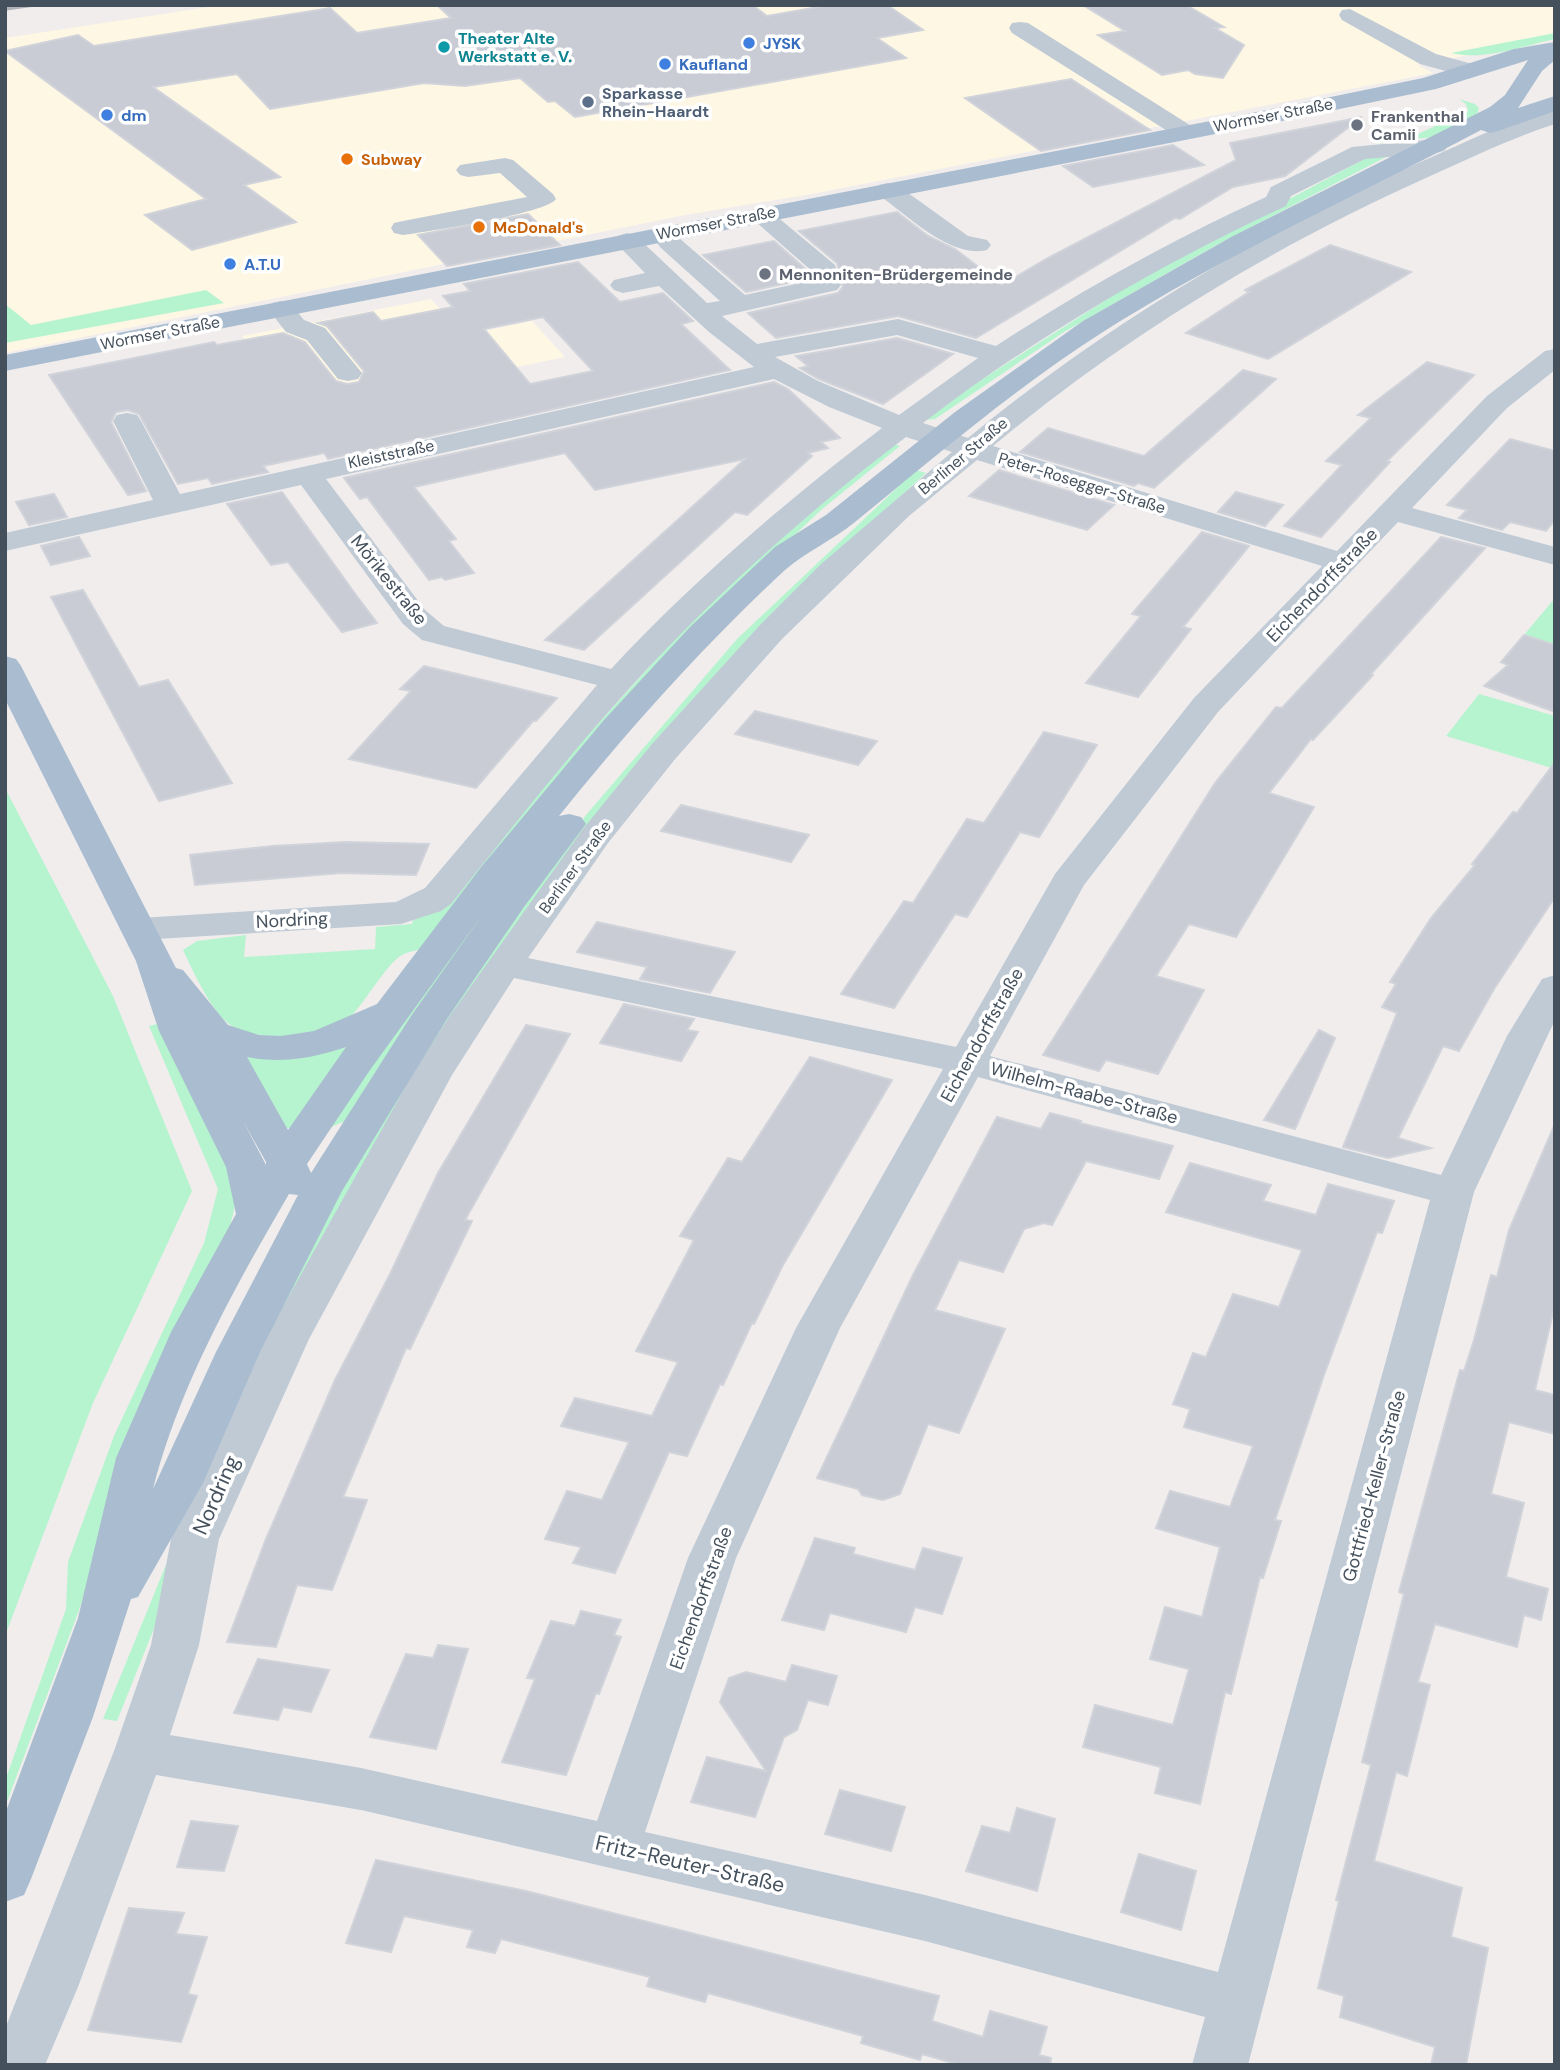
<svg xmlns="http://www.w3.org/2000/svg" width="1560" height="2070" font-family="'DM Sans',sans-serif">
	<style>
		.commercial { fill: #fef7e4 }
		.green { fill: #b6f4cf }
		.building { fill: #c9ccd4; stroke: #d1d3da; stroke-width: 2; fill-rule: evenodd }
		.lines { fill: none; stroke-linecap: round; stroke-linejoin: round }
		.minor { fill: #bfcad5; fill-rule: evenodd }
		.major { fill: #aabdd0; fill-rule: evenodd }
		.rail { stroke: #afb3b9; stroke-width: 3.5 }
		.shop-dot { fill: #3f7fe0; stroke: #fff; stroke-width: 2.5 }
		.culture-dot { fill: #0f9aa8; stroke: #fff; stroke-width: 2.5 }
		.service-dot { fill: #5c6f8a; stroke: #fff; stroke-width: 2.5 }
		.worship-dot { fill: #6b7280; stroke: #fff; stroke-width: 2.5 }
		.food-dot { fill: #e8710a; stroke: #fff; stroke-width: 2.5 }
		.labels { text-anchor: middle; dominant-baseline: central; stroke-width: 7; stroke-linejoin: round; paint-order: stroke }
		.far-culture-label { font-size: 16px; font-weight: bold; fill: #0d838f; stroke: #fff; text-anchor: start }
		.far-shop-label { font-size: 16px; font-weight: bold; fill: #366cbe; stroke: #fff; text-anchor: start }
		.far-service-label { font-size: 16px; font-weight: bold; fill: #4e5e75; stroke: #fff; text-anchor: start }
		.far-street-label { font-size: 16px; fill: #44515d; stroke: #fff }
		.far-worship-label { font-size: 16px; font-weight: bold; fill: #5b616d; stroke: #fff; text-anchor: start }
		.far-food-label { font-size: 16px; font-weight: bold; fill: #c56008; stroke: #fff; text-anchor: start }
		.street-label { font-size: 18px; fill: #44515d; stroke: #fff }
		.near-street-label { font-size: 21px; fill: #44515d; stroke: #fff }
	</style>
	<rect width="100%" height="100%" fill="#f1eded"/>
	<g class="commercial">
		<polygon points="222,5 1555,5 1555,38 1418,65 1433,73 817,193 685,215 5,353 5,38"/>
		<polygon points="431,299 465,335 532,321 565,357 302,412 242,336"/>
	</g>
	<g class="green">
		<path d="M1555 33V39C1522 46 1484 61 1451 53Z"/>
		<polygon points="1459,99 1475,104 1479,108 1477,114 1433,137 1374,144 1418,134 1468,111 1466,104"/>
		<polygon points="1372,155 1388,156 1213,247 1064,332 935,419 927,420 923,417 1137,280"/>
		<polygon points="206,290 224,303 5,343 5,304 31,325"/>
		<path d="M894 444 900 446 821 510 758 570 428 947C420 950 409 951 402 955 387 963 365 1003 350 1017 328 1038 258 1043 232 1026 212 1014 193 971 183 950L197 941 246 935 244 957 375 949 376 927 412 924 413 920 424 916 699 612 791 528Z"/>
		<polygon points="916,470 926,473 848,544 595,818 240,1414 117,1721 103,1719 228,1413 352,1170 449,1005 586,815 737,639"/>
		<polygon points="1555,598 1555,645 1524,635"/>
		<polygon points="1479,694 1555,716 1555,769 1446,736"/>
		<polygon points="5,788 113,996 192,1191 93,1403 5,1636"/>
		<polygon points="536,840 353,1118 316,1133"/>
		<polygon points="169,1021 230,1161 236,1202 225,1247 134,1438 78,1613 5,1807 5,1781 66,1609 68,1562 114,1436 204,1243 218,1189 149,1026"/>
		<polygon points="359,1038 294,1128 284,1128 246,1056"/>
	</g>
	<g class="building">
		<polygon points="437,5 752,5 767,16 830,5 887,5 923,30 877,38 906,58 575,117 555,101 548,102 520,78 465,86 424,83 270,109 237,74 153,87 280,177 244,185 296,222 192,250 145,215 206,199 5,51 78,35 94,46 330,8 357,33 451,18"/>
		<polygon points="1083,5 1186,5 1224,27 1215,28 1244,45 1223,78 1195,74 1188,70 1162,75 1098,35 1125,31"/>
		<polygon points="1071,79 1150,130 1041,151 965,98"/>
		<polygon points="1362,117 1285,176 1233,187 1180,219 1175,218 976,338 898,316 776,338 748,313 838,293 843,287 837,263 799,231 897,212 928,236 955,249 1002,285 1046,259 1236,160 1230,143"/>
		<polygon points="1173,145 1204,165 1093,187 1063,166"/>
		<polygon points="528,214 560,245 447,266 418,235"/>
		<polygon points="774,241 811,274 811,278 746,292 703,255"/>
		<polygon points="1330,245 1411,272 1268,359 1186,333 1249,292 1245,290"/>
		<path d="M578 262 620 302 663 293 693 321 681 324 730 370 328 459 324 453 263 466 268 472 212 484 208 478 178 484 139 414 128 410 116 412 111 422 146 491 128 495 49 375 214 342 217 345 283 333 305 342 336 381 347 384 359 382 364 371 327 326 318 323 373 312 381 321 453 307 443 296 470 291 464 284ZM543 317 593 371 530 384 484 329Z"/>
		<polygon points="897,338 953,354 883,404 819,379 800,368 808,366 796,356"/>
		<polygon points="1427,362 1474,375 1387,461 1390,462 1321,537 1284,526 1342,465 1326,461 1371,418 1358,415"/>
		<polygon points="1243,370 1276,379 1154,488 1138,483 1134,486 1020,452 1048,428 1144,456"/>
		<polygon points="774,382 788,389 840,438 821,442 828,448 808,453 812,456 747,515 735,512 584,650 545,640 745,459 595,490 565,453 414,487 456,539 449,541 474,573 445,580 442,577 429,580 367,497 360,499 344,478"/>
		<polygon points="1510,439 1555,451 1555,520 1546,531 1510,522 1502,530 1459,518 1467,510 1447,505"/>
		<polygon points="999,470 1114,505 1087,530 969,496"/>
		<polygon points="282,492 356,595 377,623 342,632 288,562 271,565 227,504"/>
		<polygon points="1236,492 1283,505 1265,526 1218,512"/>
		<polygon points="54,494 67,517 29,525 16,502"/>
		<polygon points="1202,532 1249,546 1183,627 1191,629 1138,697 1086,683 1141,616 1132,614"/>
		<polygon points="79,537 90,556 51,565 41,546"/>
		<polygon points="1441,537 1485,548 1371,674 1373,675 1313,740 1311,739 1269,793 1314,807 1236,937 1189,924 1156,976 1204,990 1158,1074 1106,1060 1099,1071 1043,1055 1215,783 1276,707 1282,708"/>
		<polygon points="83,590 139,687 168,680 232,783 159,801 51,597"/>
		<polygon points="1524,635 1555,645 1555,712 1484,686 1508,665 1501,662"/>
		<polygon points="424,666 487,681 557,698 536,721 533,721 476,788 349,759 411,691 400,689"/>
		<polygon points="755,711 800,722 877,741 858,765 735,734"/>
		<polygon points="1044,732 1097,745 1039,837 1020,832 967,917 955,914 894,1008 841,994 904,901 913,903 967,819 984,823"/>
		<polygon points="1555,762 1555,897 1494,989 1459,1051 1443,1046 1398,1138 1431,1148 1388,1158 1343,1147 1397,1013 1382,1007 1396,984 1390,982 1431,918 1475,865 1472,864 1513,812 1517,813"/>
		<polygon points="681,805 809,835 791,862 661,831"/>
		<polygon points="346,842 429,844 416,875 341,873 195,885 190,855 273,846"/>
		<polygon points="597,922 735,952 710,993 640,979 647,967 577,952"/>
		<polygon points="624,1004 694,1019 687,1030 698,1032 681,1061 600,1043"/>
		<polygon points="526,1025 570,1034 465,1220 472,1221 410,1349 406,1348 343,1497 367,1500 332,1590 297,1585 276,1647 227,1642 266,1539 335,1380 390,1274 438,1173"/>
		<polygon points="1319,1030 1335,1038 1295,1129 1264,1120"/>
		<polygon points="810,1057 892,1080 783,1265 754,1324 752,1323 723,1385 720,1384 687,1456 669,1452 615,1573 573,1563 581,1547 545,1539 567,1491 602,1500 629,1442 561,1426 575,1398 652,1416 678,1362 636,1351 694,1240 680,1236 728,1158 742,1162"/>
		<polygon points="1050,1113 1081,1121 1080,1123 1173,1146 1159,1179 1086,1161 1052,1225 1044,1223 1024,1229 1003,1272 959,1260 935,1310 1005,1329 959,1433 928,1424 900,1494 883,1500 862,1495 858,1489 817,1478 913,1275 997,1117 1041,1129"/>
		<polygon points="1555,1124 1555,1304 1535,1390 1555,1395 1555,1434 1509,1422 1491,1494 1524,1503 1506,1577 1548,1589 1541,1620 1524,1615 1517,1647 1435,1624 1418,1682 1430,1685 1407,1776 1396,1772 1374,1861 1462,1888 1451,1937 1488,1948 1466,2065 1431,2065 1435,2047 1340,2017 1344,1996 1318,1988 1339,1901 1336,1900 1371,1765 1362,1762 1404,1594 1399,1592 1450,1406 1460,1370 1464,1371 1474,1340 1491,1275 1497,1277 1509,1230"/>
		<polygon points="1190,1163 1271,1185 1263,1201 1316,1215 1328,1184 1394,1201 1382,1233 1377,1232 1324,1375 1275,1520 1281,1521 1263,1578 1260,1577 1231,1694 1225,1692 1200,1804 1155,1793 1161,1767 1083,1747 1095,1705 1173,1725 1189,1669 1150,1659 1165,1607 1202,1617 1220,1547 1156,1528 1170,1491 1230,1507 1253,1446 1184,1427 1190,1409 1173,1404 1193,1353 1206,1357 1233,1294 1279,1307 1302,1250 1166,1212"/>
		<polygon points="815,1538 855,1548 853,1554 915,1570 923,1548 962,1558 942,1614 915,1607 906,1632 830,1613 824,1630 782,1620"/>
		<polygon points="581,1611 621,1620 614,1635 621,1637 599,1694 596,1693 566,1775 502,1762 535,1679 527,1678 551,1621 575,1626"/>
		<polygon points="438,1645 468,1649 436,1749 370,1737 406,1654 433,1658"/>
		<polygon points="258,1659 329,1670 311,1712 283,1707 278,1720 234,1713"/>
		<polygon points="792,1665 837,1676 828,1705 808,1700 797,1730 784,1737 755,1817 691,1802 707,1757 766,1771 720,1702 729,1678 746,1672 786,1682"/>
		<polygon points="840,1790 905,1807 891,1851 825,1834"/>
		<polygon points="1017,1808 1055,1819 1037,1891 966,1871 982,1826 1010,1833"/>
		<polygon points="191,1821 238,1826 224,1871 177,1867"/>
		<polygon points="1139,1854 1196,1871 1181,1930 1121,1912"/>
		<polygon points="376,1860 526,1891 939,1996 932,2021 983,2037 990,2011 1047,2027 1039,2055 1051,2058 1050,2065 960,2065 922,2054 920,2060 861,2043 863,2036 708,1993 705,2002 647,1986 650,1977 501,1939 495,1953 467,1947 473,1930 404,1916 391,1952 346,1943"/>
		<polygon points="129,1908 184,1913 176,1934 207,1937 188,1994 197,1996 181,2042 88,2030"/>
	</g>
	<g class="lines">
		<g class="minor">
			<polygon points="1350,9 1436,54 1476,65 1479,70 1476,75 1468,77 1420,64 1342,20 1339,15 1342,10"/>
			<polygon points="1020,22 1028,23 1193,127 1197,132 1193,137 1177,137 1012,33 1009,28 1012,23"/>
			<path d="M1555 109V124C1511 138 1470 158 1428 177 1272 247 1125 336 993 446L1337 551 1487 396 1545 351 1555 349V370L1507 408 1412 508 1555 547V565L1398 522 1218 712 1084 885 990 1056 1441 1175 1507 1036 1542 979 1555 975V1020L1474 1192 1248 2065H1192L1205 2017 925 1941 361 1810 156 1775 78 1987 45 2065H5V2029L114 1751 151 1645 171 1539 265 1339 412 1075 449 1017 583 829 652 744 760 625 821 564 952 452 906 437C823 500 744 569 671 644 592 725 522 815 451 904L441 911 401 924 140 940 127 937 122 929 127 921 140 918 396 902 425 888 597 685 422 640 403 624 301 485 5 551V533L153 500 113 421 117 415 127 413 137 415 141 421 180 494 754 367 709 332 659 286 623 293 614 290 610 285 614 280 645 273 614 241 618 236 627 233 636 236 707 303 720 301 661 248 657 243 661 238 670 235 679 238 745 295 814 280V273L748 215 751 210 760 208 769 210 835 265 841 285 837 290 722 316 757 344 898 319 996 346C1083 289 1172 240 1266 197L1271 187 1352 147 1436 139 1444 141 1448 146 1444 151 1436 153 1365 159 1291 196 1286 206C1157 266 1035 337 923 423L968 438C1104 326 1255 236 1416 164 1462 144 1506 121 1555 109ZM897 335 978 358 899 415 818 381 775 357ZM774 379 829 407 882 428C786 501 693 581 611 669L444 626 425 610 326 479ZM977 460 1322 566 1194 698 1055 874 956 1047 528 958 608 843 676 758 782 639 909 516ZM514 978 943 1069 796 1328 688 1558 597 1821 361 1768 170 1735 199 1645 219 1539 309 1339 452 1075ZM978 1077 1430 1200 1218 1972 925 1895 645 1832 736 1558 840 1328Z"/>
			<path d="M505 158 513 160 553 194 556 199C546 214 428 231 403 235L394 233 391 228 394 223 403 221 527 197 500 173 468 177 460 175 456 170 460 165Z"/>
			<path d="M888 183 897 185 968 236 987 240 991 245 987 250C951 259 907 215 879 195L876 190 879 185Z"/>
			<polygon points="281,301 290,303 304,320 325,328 362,373 358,379 348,381 338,379 307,340 286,332 268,309 272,303"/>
		</g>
		<path class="major" d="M1555 42V60L1542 71 1518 108 1555 96V111L1498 131 1490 133 1481 130C1355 197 1224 255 1103 332 1015 388 936 456 855 522 833 540 807 551 785 570 703 646 629 729 559 816L569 814 581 817 586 824 524 907 447 1019 342 1191 260 1352 203 1483 138 1597 131 1599 93 1717 31 1879 24 1895 5 1902V1814L78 1618 116 1458 171 1332 236 1214 226 1167 159 1031 136 961 5 699V656L16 659 21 666 176 968 183 970 228 1025 259 1035 281 1036 314 1031 377 1004 482 866 604 720 690 627 775 547 826 515 955 412 1083 321 1233 236 1490 107 1505 95 1528 60 1436 89 1282 121 5 371V355L1282 107 1423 78 1514 49ZM483 914 411 1016 311 1173 307 1164 370 1070ZM346 1047 288 1130 247 1057C280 1064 314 1058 346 1047ZM243 1121 266 1162V1165ZM289 1194 298 1195 216 1352 153 1489C179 1386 236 1285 289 1194Z"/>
		<polyline class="rail" points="5,9 33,5"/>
	</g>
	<g class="shop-dot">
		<circle cx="749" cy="43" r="7"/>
		<circle cx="665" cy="64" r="7"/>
		<circle cx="107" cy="115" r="7"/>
		<circle cx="230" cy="264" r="7"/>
	</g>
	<circle class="culture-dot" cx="444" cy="47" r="7"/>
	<circle class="service-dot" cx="588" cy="102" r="7"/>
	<g class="worship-dot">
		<circle cx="1357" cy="125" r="7"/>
		<circle cx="765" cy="274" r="7"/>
	</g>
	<g class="food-dot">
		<circle cx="347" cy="159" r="7"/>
		<circle cx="479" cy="227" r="7"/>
	</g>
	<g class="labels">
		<g class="far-culture-label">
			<text x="458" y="38">Theater Alte<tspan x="458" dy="18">Werkstatt e. V.</tspan></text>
		</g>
		<g class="far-shop-label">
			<text x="763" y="43">JYSK</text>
			<text x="679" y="64">Kaufland</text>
			<text x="121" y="115">dm</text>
			<text x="244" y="264">A.T.U</text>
		</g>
		<g class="far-service-label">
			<text x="602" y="93">Sparkasse<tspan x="602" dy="18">Rhein-Haardt</tspan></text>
		</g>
		<g class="far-street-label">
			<text transform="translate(1273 115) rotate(-11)">Wormser Straße</text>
			<text transform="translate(716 223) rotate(-11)">Wormser Straße</text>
			<text transform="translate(160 333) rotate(-11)">Wormser Straße</text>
			<text transform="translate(391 454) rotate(-12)">Kleiststraße</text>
			<text transform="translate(963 456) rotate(-40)">Berliner Straße</text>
			<text transform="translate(1082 483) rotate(17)">Peter-Rosegger-Straße</text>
			<text transform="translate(575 867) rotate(-54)">Berliner Straße</text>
		</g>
		<g class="far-worship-label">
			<text x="1371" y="116">Frankenthal<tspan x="1371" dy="18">Camii</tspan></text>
			<text x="779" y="274">Mennoniten-Brüdergemeinde</text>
		</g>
		<g class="far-food-label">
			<text x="361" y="159">Subway</text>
			<text x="493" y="227">McDonald's</text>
		</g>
		<g class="street-label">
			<text transform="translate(389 580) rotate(51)">Mörikestraße</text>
			<text transform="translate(1322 585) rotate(-46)">Eichendorffstraße</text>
			<text transform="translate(292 920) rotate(-3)">Nordring</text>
			<text transform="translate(982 1035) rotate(-61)">Eichendorffstraße</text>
			<text transform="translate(1084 1093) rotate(15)">Wilhelm-Raabe-Straße</text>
			<text transform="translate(1374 1486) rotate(-75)">Gottfried-Keller-Straße</text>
			<text transform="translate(701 1598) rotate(-70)">Eichendorffstraße</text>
		</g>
		<g class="near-street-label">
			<text transform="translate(216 1495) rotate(-66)">Nordring</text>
			<text transform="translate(690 1864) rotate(13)">Fritz-Reuter-Straße</text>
		</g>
	</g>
	<rect width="1560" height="2070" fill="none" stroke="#44515d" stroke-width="14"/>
</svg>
